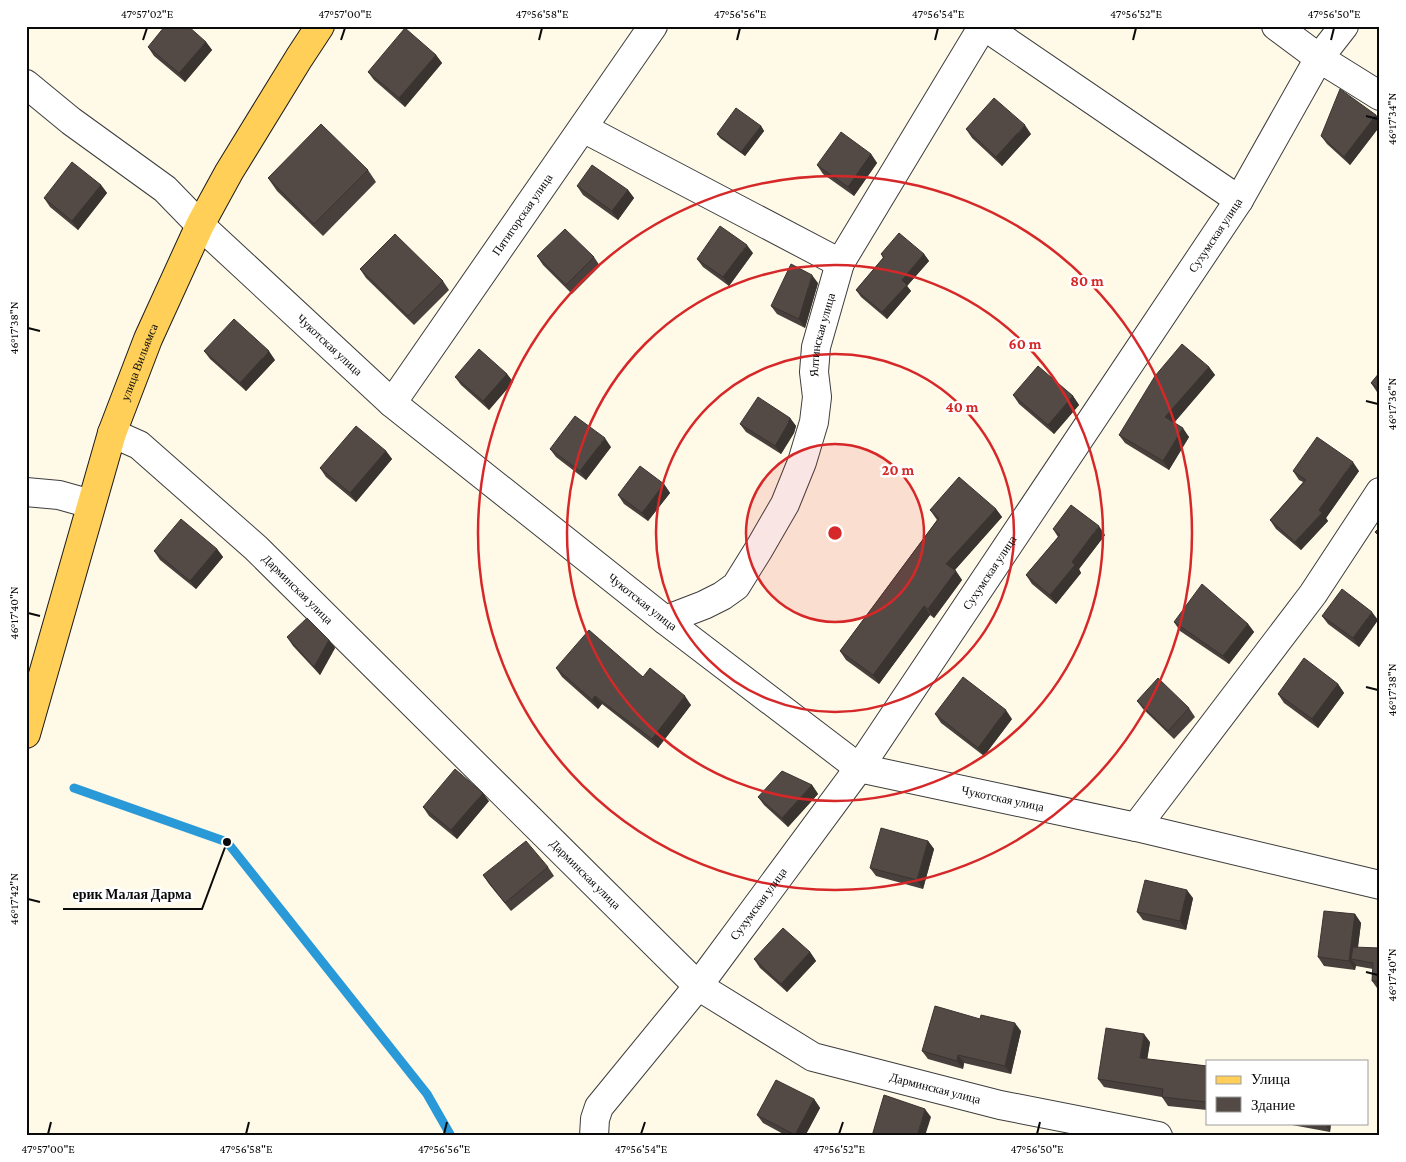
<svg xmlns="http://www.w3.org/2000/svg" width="1406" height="1162" font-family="'Crimson Pro',serif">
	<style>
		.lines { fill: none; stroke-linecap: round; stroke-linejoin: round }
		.stream { stroke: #2999d7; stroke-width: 9 }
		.minor-casing { stroke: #3d3d3d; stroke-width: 30 }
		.major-casing { stroke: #1b1b1b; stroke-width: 30 }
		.minor { stroke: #fff; stroke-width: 28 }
		.major { stroke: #ffcf57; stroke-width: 28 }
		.wall { fill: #47403c }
		.shaded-wall { fill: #3a3431 }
		.building { fill: #534a46; stroke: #3a3431 }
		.ticks { fill: none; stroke: #0a0a0a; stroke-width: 2 }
		.ring { fill: none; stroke: #d62828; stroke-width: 2.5 }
		.labels { text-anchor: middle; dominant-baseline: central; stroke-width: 5; stroke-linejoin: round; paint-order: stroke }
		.street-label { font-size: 12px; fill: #0a0a0a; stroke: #fff }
		.centre { fill: #d62828; stroke: #fff; stroke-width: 2.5 }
		.ring-label { font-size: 15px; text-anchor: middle; font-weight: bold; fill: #d62828; stroke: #fff; stroke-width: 5; stroke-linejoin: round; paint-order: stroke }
		.leader { fill: none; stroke: #0a0a0a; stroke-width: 2 }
		.callout-dot { fill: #0a0a0a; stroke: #fff; stroke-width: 2 }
		.callout-label { font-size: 14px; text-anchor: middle; font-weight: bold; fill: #0a0a0a; stroke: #fff; stroke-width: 5; stroke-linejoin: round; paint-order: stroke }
		.neatline { fill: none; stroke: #0a0a0a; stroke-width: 2 }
		.ticks-label { font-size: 12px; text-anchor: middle; fill: #0a0a0a }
	</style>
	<rect width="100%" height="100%" fill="#fff9e7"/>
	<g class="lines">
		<polyline class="stream" points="74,788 227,842 427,1094 451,1136"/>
		<defs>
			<g id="minor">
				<polyline points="984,26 1239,200"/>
				<polyline points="1276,26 1319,58 1380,96"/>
				<path id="s1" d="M26 84 71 121 165 189 200 225 392 403 665 620 859 768 1136 827 1380 885"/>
				<polyline points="583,128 840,263"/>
				<path id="s2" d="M392 403 653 26"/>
				<path id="s3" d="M112 433 139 445 256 548 698 986 813 1057 1000 1105 1158 1136"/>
				<polyline points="26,492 59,495 91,504"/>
				<path id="s4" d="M665 620 704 605 722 596 736 586 759 549 785 504 802 462 814 422 817 397 814 372 816 347 840 263 983 26"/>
				<polyline points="1136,827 1313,594 1380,492"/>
				<path id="s5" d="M594 1136 595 1119 599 1107 698 986 859 768 1239 200 1319 58 1344 26"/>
			</g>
			<g id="major">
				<path id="s6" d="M26 734 112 433 148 339 200 225 229 172 299 58 320 26"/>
			</g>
		</defs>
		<use href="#minor" class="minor-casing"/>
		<use href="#major" class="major-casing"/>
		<use href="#minor" class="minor"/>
		<use href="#major" class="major"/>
	</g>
	<g class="wall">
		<polygon points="206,42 212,50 185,82 154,56 148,47"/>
		<polygon points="436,55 442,63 405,107 374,80 368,72"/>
		<polygon points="1376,115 1380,121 1380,126 1350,165 1327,144 1321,136"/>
		<polygon points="761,126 764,131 745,156 720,138 717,134"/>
		<polygon points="966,129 1031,134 1002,166 972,138"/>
		<polygon points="871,154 877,163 854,196 823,174 817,165"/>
		<polygon points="368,170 376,182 323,236 277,191 268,178"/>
		<polygon points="101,185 107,193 78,230 50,207 44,198"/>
		<polygon points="577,186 628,190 634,198 618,220 583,195"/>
		<polygon points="753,253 729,286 703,267 697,259"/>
		<polygon points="881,254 924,254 929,261 907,286 911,291 887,319 861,297 856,290 883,258"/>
		<polygon points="537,256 594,257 600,266 572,294 543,265"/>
		<polygon points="360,269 443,281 449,290 414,325 366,278"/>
		<polygon points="818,283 805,328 777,314 771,306"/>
		<polygon points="204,351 275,360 246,391 210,359"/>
		<polygon points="1209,367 1215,375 1174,423 1189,437 1169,470 1125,443 1119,435"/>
		<polygon points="1380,372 1380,394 1377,392 1371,383"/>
		<polygon points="507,374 513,382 489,410 461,385 455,377"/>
		<polygon points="1013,395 1073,396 1079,405 1054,434 1019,404"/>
		<polygon points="790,418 796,426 794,433 781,454 746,432 740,424"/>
		<polygon points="611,447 586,480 556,457 550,449"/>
		<polygon points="386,451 392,459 356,502 326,477 320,468"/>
		<polygon points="1293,471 1359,471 1326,518 1328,521 1301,550 1276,529 1270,520 1303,482 1299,480"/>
		<polygon points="664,484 670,493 648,521 624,504 618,495"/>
		<polygon points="996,509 1002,517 955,570 962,580 934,618 930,615 879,684 846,660 840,651 937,520 930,510"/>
		<polygon points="1053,529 1105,535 1079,569 1081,573 1056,604 1032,584 1026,575 1058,537"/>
		<polygon points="217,549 223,557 196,589 160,560 154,551"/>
		<polygon points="1322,616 1378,620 1359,647 1328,624"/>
		<polygon points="1174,622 1248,624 1254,632 1229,664 1180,631"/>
		<polygon points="287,637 329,640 335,648 320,675 293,646"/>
		<polygon points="556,668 643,677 691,705 658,748 602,704 598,709 562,677"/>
		<polygon points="1338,684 1344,693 1318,728 1284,703 1278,694"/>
		<polygon points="1137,701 1189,708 1195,717 1174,739 1143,709"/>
		<polygon points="935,714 1012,719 984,756 941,723"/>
		<polygon points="812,785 818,794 788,827 764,805 758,797"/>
		<polygon points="489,801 457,839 429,816 423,807"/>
		<polygon points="928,841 934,849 923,889 876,876 870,868"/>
		<polygon points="548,867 554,876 511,911 489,884 483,875"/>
		<polygon points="1193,898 1186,930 1143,920 1137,912"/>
		<polygon points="1355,914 1361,923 1358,948 1380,948 1380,988 1377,988 1372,981 1373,969 1356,966 1356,965 1355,970 1324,966 1318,957"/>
		<polygon points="810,952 816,961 787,992 760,968 754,959"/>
		<polygon points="980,1019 1021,1031 1011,1074 964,1063 963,1069 928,1059 922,1051"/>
		<polygon points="1150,1042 1147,1059 1207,1066 1207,1110 1168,1106 1162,1097 1104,1087 1098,1079"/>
		<polygon points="814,1099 820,1108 805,1136 787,1136 763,1123 757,1115"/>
		<polygon points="1291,1123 1331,1123 1330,1132 1292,1125"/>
	</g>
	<g class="shaded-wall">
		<polygon points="206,42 212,50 185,82 179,73"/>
		<polygon points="436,55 442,63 405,107 399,98"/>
		<polygon points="1376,115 1380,121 1380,126 1350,165 1344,157"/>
		<polygon points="1025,125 1031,134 1002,166 996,157"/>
		<polygon points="761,126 764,131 745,156 741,152"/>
		<polygon points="871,154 877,163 854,196 848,187"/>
		<polygon points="101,185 107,193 78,230 72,221"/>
		<polygon points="628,190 634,198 618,220 612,211"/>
		<polygon points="747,245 753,253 729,286 723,277"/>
		<polygon points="924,254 929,261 907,286 911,291 887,319 882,312 902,280"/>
		<polygon points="812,275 818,283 805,328 799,319"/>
		<polygon points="269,351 275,360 246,391 240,383"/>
		<polygon points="1209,367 1215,375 1171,426 1165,417"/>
		<polygon points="507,374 513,382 489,410 483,401"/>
		<polygon points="1073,396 1079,405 1054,434 1048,425"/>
		<polygon points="790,418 796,426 794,433 781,454 775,446"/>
		<polygon points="1183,428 1189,437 1169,470 1163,461"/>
		<polygon points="605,438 611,447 586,480 580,471"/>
		<polygon points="386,451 392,459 356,502 350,493"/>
		<polygon points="1353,462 1359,471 1326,518 1328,521 1301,550 1295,542 1319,510"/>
		<polygon points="664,484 670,493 648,521 642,513"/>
		<polygon points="996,509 1002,517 952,573 946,564"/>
		<polygon points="1099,526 1105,535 1079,569 1081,573 1056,604 1050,595 1072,562"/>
		<polygon points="217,549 223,557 196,589 190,581"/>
		<polygon points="956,571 962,580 934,618 928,609"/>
		<polygon points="924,606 930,615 879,684 873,675"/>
		<polygon points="1372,612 1378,620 1359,647 1353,638"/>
		<polygon points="1248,624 1254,632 1229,664 1223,656"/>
		<polygon points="329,640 335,648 320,675 314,667"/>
		<polygon points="1338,684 1344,693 1318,728 1312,719"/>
		<polygon points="595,696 602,704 598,709 592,700"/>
		<polygon points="685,696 691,705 658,748 652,739"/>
		<polygon points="1006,710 1012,719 984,756 978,748"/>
		<polygon points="812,785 818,794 788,827 782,818"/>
		<polygon points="483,793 489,801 457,839 451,830"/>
		<polygon points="928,841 934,849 923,889 917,880"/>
		<polygon points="1187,890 1193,898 1186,930 1180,921"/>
		<polygon points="1355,914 1361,923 1356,960 1351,959 1356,965 1355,970 1349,961"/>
		<polygon points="810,952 816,961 787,992 781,984"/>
		<polygon points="1015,1023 1021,1031 1011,1074 1005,1066"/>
		<polygon points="1144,1034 1150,1042 1146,1067 1140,1058"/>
		<polygon points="958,1055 964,1063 963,1069 957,1061"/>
		<polygon points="814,1099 820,1108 805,1136 796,1136 795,1135"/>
		<polygon points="925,1109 931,1117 925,1136 917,1136"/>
		<polygon points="1324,1123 1331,1123 1330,1132"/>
	</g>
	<g class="building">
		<polygon points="165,26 188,26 206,42 179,73 148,47"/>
		<polygon points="405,28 436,55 399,98 368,72"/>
		<polygon points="1340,89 1376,115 1344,157 1321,136"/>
		<polygon points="994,98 1025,125 996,157 966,129"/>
		<polygon points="736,108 761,126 741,152 717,134"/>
		<polygon points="321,124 368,170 314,224 268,178"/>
		<polygon points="841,132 871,154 848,187 817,165"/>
		<polygon points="72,162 101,185 72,221 44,198"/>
		<polygon points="592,165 628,190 612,211 577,186"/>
		<polygon points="720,226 747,245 723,277 697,259"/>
		<polygon points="565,229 594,257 566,285 537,256"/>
		<polygon points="899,233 924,254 902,280 907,285 882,312 856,290 884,257 881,254"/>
		<polygon points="395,234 443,281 408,316 360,269"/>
		<polygon points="791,264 812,275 799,319 771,306"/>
		<polygon points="234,319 269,351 240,383 204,351"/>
		<polygon points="1182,344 1209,367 1165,417 1183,428 1163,461 1119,435 1155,376"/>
		<polygon points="479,349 507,374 483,401 455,377"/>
		<polygon points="1038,366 1073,396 1048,425 1013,395"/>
		<polygon points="1380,372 1380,390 1371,383"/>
		<polygon points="758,397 790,418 788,424 775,446 740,424"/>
		<polygon points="575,416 605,438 580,471 550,449"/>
		<polygon points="356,426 386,451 350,493 320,468"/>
		<polygon points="1317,437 1353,462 1319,510 1322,513 1295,542 1270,520 1306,480 1293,471"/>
		<polygon points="640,466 664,484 642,513 618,495"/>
		<polygon points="959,477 996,509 946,564 956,571 928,609 924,606 873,675 840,651 939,518 930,510"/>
		<polygon points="1071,505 1099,526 1072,562 1075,565 1050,595 1026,575 1060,535 1053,529"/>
		<polygon points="181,519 217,549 190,581 154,551"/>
		<polygon points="1380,527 1380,537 1375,532"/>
		<polygon points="1202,584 1248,624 1223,656 1174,622"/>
		<polygon points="1342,589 1372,612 1353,638 1322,616"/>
		<polygon points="307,618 329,640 314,667 287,637"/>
		<polygon points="589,630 643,677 650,668 685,696 652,739 595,696 592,700 556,668"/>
		<polygon points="1304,658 1338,684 1312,719 1278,694"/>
		<polygon points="963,677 1006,710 978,748 935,714"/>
		<polygon points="1158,678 1189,708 1168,731 1137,701"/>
		<polygon points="455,769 483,793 451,830 423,807"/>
		<polygon points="782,771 812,785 782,818 758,797"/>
		<polygon points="881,828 928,841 917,880 870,868"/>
		<polygon points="526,841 548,867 505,903 483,875"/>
		<polygon points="1145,880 1187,890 1180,921 1137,912"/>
		<polygon points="1324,911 1355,914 1349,961 1318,957"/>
		<polygon points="783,928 810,952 781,984 754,959"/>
		<polygon points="1353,947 1380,948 1380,981 1372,981 1373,963 1351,959"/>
		<polygon points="935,1006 980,1019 981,1015 1015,1023 1005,1066 958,1055 957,1061 922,1051"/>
		<polygon points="1106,1028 1144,1034 1140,1058 1207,1066 1207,1102 1162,1097 1163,1089 1098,1079"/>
		<polygon points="776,1080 814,1099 795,1135 757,1115"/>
		<polygon points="884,1095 925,1109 917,1136 872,1136"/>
	</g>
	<path class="ticks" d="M143 40 147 28M341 40 345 28M539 40 542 28M737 40 740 28M935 40 938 28M1133 40 1136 28M1331 40 1334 28M1366 116 1378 119M28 328 40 331M1366 401 1378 404M28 613 40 616M1366 687 1378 690M28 899 40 902M1366 972 1378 975M48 1134 51 1122M246 1134 249 1122M444 1134 447 1122M641 1134 645 1122M839 1134 843 1122M1037 1134 1040 1122"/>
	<circle cx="835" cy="533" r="89" fill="#d62828" fill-opacity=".12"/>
	<g class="ring">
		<circle cx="835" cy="533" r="89"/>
		<circle cx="835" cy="533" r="179"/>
		<circle cx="835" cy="533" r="268"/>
		<circle cx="835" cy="533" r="357"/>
	</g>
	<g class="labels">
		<g class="street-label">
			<text stroke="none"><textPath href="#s2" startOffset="229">Пятигорская улица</textPath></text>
			<text stroke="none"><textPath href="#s5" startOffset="1098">Сухумская улица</textPath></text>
			<text stroke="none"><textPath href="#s4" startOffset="350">Ялтинская улица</textPath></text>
			<text stroke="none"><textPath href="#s1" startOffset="401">Чукотская улица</textPath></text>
			<text stroke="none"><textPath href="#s6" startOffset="389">улица Вильямса</textPath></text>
			<text stroke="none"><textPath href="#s5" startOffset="692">Сухумская улица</textPath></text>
			<text stroke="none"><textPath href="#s3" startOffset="244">Дарминская улица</textPath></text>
			<text stroke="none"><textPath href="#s1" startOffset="806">Чукотская улица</textPath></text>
			<text stroke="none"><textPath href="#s1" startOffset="1226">Чукотская улица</textPath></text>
			<text stroke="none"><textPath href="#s3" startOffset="649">Дарминская улица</textPath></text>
			<text stroke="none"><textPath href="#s5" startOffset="288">Сухумская улица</textPath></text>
			<text stroke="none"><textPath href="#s3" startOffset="1069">Дарминская улица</textPath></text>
		</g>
	</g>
	<circle cx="835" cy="533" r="8" class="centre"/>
	<g class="ring-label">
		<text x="1087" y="286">80 m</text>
		<text x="1025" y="349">60 m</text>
		<text x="962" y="412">40 m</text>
		<text x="898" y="475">20 m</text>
	</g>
	<path class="leader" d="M227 842L202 909H63"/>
	<circle class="callout-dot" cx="227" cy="842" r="5"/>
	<g class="callout-label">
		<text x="132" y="899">ерик Малая Дарма</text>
	</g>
	<rect width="1406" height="1162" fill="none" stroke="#ffffff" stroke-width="55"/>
	<rect x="1206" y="1060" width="162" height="65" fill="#ffffff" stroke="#9d9d9d"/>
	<rect x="1216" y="1076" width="25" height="8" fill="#ffcf57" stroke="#9d9d9d"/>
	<text x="1251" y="1084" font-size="15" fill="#0a0a0a">Улица</text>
	<rect x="1216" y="1097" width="25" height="15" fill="#534a46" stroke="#9d9d9d"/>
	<text x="1251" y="1110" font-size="15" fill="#0a0a0a">Здание</text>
	<rect x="28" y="28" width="1350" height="1106" class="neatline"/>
	<g class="ticks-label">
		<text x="147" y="18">47°57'02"E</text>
		<text x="345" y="18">47°57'00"E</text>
		<text x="542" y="18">47°56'58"E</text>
		<text x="740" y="18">47°56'56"E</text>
		<text x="938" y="18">47°56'54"E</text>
		<text x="1136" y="18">47°56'52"E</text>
		<text x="1334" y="18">47°56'50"E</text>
		<text transform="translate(1392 119) rotate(-90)" y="4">46°17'34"N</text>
		<text transform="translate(14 328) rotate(-90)" y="4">46°17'38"N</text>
		<text transform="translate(1392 404) rotate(-90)" y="4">46°17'36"N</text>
		<text transform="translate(14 613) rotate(-90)" y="4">46°17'40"N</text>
		<text transform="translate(1392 690) rotate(-90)" y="4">46°17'38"N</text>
		<text transform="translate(14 899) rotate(-90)" y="4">46°17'42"N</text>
		<text transform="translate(1392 975) rotate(-90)" y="4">46°17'40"N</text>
		<text x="48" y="1153">47°57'00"E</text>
		<text x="246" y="1153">47°56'58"E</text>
		<text x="444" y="1153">47°56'56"E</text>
		<text x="641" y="1153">47°56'54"E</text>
		<text x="839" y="1153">47°56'52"E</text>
		<text x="1037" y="1153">47°56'50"E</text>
	</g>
</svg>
